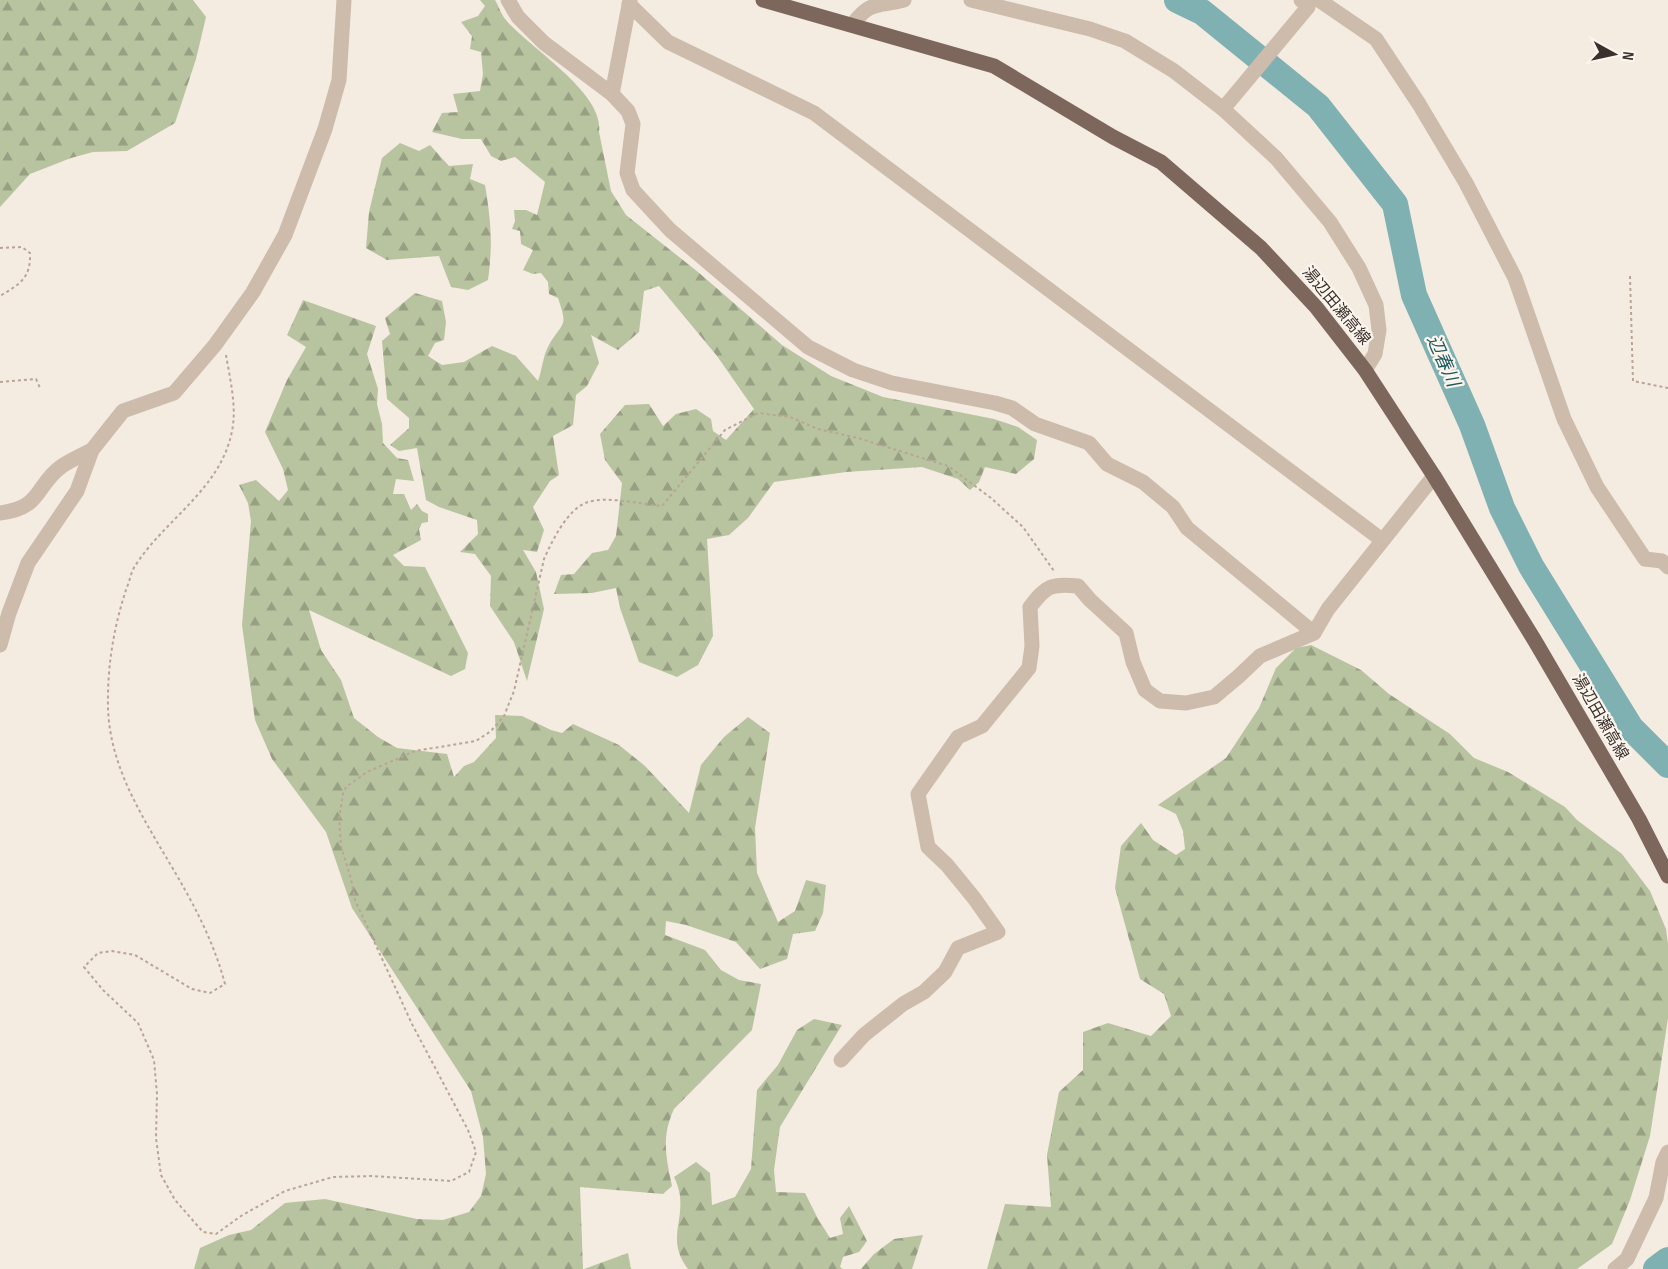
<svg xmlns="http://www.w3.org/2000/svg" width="1668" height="1269" font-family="'Sofia Sans Condensed','Noto Sans JP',sans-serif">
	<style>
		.forest { fill: url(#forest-firs) }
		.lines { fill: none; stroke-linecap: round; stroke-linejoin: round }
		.river { stroke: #7fb0b2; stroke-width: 26 }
		.path { stroke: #b9a596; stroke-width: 2; stroke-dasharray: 3 3; stroke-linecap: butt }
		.minor { stroke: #cdbbac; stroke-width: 15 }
		.major { stroke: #7d675c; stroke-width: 15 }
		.labels { text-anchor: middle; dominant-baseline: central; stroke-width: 4.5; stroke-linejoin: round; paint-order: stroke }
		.street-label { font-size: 16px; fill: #3b302b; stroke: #fbf5ee }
		.water-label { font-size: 18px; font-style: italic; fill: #1f5a5e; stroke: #fbf5ee }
	</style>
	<defs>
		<pattern id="forest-firs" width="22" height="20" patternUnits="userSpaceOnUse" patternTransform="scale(1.5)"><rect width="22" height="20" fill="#b8c4a0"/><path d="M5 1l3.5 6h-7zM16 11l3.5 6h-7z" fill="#97a083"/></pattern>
	</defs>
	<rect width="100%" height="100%" fill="#f4ebe1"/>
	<g class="forest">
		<polygon points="0,0 193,0 206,17 196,59 175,123 127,151 93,152 71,158 30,174 0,207"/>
		<path d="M480 0H495C499 6 501 15 506 20 528 47 605 93 599 132L611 191 626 215 698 272 782 345 831 376 883 397 994 419 1018 427 1037 440 1034 459 1016 474 985 467 979 482 970 490 958 479 922 467 846 472 774 482 748 518 729 535 707 539 713 636 698 665 677 677 639 662 620 608 616 588 592 593 554 594 561 575 574 574 592 553 608 550 616 536 622 483 605 460 600 434 625 405 649 404 663 426 676 414 696 409 711 419 713 431 726 440 754 409 717 356 659 286 644 291 639 332 618 350 591 335 599 363 587 386 576 395 573 425 553 436 559 475 550 481 533 507 544 530 537 552 523 550 536 572 544 609 527 681 514 642 490 606 491 576 475 554 460 552 478 534 477 520 439 507 426 500 417 448 399 451 390 445 409 428V418L387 399 382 341 390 334 385 318 415 293 442 301 446 322 444 340 435 343 428 356 442 365 464 362 492 346 516 356 538 381C542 370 543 355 549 345 564 320 568 328 558 298L549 294 548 282 541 273 533 274 523 270 533 250 521 244 520 231 512 229 515 221 514 210H526L537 215 545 182 515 157 501 161 491 156 481 139H462L432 132 442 113 458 112 453 94 480 91 483 74 481 52 470 49 472 36 461 22 478 16 485 6Z"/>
		<path d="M400 143 419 151 430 145 449 166 473 164 470 179 485 185C491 221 493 244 488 280L468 290 451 287 439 256 387 260 366 248 369 212 382 158Z"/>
		<path d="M303 300 376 326 367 354 378 389 377 404 382 424 383 443 397 458 408 460 414 481 396 479 393 494H404L411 510 417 504 422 511 428 514V522L422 523 419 529 421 540 393 555 404 566 425 567 468 653 465 669 451 676 309 610 321 650 341 680 354 718 378 737 397 748 447 754 454 777 464 766 474 762 496 738 495 715 522 716 551 730 562 733 573 724 619 745 645 766 689 813 701 765 724 737 748 717 770 733 755 828 757 873 778 922 795 911 806 880 826 885 823 913 815 931 793 934 787 959 760 969 736 942 686 925 666 921 665 935 705 950 721 970 739 980 761 984 752 1030 674 1109C661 1137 666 1157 672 1186L663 1194 580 1187 583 1269H194L200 1248 229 1235 251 1230 285 1203 325 1199 417 1219 443 1220 469 1212 481 1196 486 1174 483 1137 471 1091 352 908 326 832 272 759 255 720 242 625 251 521 248 503 239 485 256 480 279 501 288 490 283 469 265 432 287 380 306 347 287 335Z"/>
		<polygon points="1311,645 1361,670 1389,694 1450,734 1474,758 1508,772 1565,807 1577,820 1622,854 1650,891 1666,929 1668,944 1668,1018 1650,1136 1630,1200 1612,1244 1577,1269 987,1269 1005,1204 1051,1207 1047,1155 1059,1092 1083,1070 1083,1032 1108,1023 1151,1036 1171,1016 1164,994 1140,979 1115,888 1121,846 1141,823 1153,840 1176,855 1185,849 1183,831 1176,814 1158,805 1226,758 1259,708 1276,668 1296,648"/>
		<path d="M814 1019 842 1025 780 1127 774 1170 776 1192 805 1193 817 1217 830 1238 843 1234 840 1218 849 1206 867 1241 859 1252 843 1257 840 1267 843 1269H688C667 1241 683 1225 680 1196 679 1189 677 1183 674 1177L696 1162 710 1173 712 1205 735 1197 751 1169 757 1090 778 1065 797 1030Z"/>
		<polygon points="923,1235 912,1269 861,1269 874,1254 894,1239"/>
		<polygon points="628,1253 631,1269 584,1269"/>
	</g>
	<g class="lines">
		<g class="river">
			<polyline points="1177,0 1202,12 1318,106 1395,204 1414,295 1472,425 1502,508 1531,566 1631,728 1668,765"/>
			<polyline points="1656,1269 1668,1260"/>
		</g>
		<g class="path">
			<path d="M0 248 22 247 30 253C31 278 20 284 0 296"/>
			<polyline points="1630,276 1633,381 1668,388"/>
			<path d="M226 355C230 379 237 407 232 431 221 489 165 519 135 566 131 572 130 580 127 587 115 622 108 661 108 698 106 767 147 823 180 881 198 912 216 949 225 984L210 993 192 989 135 955 112 951 98 953 84 967 103 990 138 1023 154 1060 157 1094 156 1138 161 1175 175 1200 203 1232 216 1234 241 1216 285 1191 333 1177 372 1176 451 1181 469 1172 476 1152 468 1130 412 1024 355 900 351 879 341 846 339 819 343 794 346 787 367 772 415 751 476 741 491 731 504 716 514 691 544 559C552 541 568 508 588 502 607 496 641 504 662 506L725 430 758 413 790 417 818 429 858 438 948 466 991 498 1023 527 1054 571"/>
			<polyline points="0,382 36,379 40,388"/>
		</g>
		<g class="minor">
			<polyline points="508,0 518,17 544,43 612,94 628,111 633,124 627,173 633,190 670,230 808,347 853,370 892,383 995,403 1012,408 1035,424 1089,443 1107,464 1143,482 1173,507 1187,528 1314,633"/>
			<polyline points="971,0 1090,29 1125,41 1174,71 1223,109 1276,158 1330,222 1359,268 1376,305 1379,330 1375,354 1365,370"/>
			<polyline points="1319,0 1376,39 1419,104 1466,183 1515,278 1564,419 1597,487 1645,559 1662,561 1668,567"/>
			<polyline points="629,4 668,42 814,113 1382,540"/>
			<path d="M853 24C871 0 878 7 904 0"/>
			<polyline points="612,94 630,0"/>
			<polyline points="1223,109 1308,7 1301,0"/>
			<path d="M0 513C43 508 35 485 62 466 71 460 82 455 92 450"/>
			<polyline points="0,645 9,613 28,563 77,491 92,450 123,411 174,393 215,345 253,292 285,235 325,129 339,80 344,0"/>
			<path d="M841 1060 864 1035 903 1004 924 992 945 972 958 948 998 932 974 898 947 865 928 847 918 794 958 737 982 726 1029 668 1032 646 1030 607C1046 586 1051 583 1078 586L1090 600 1126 633 1133 662 1145 690 1160 701 1186 703 1214 697 1239 676 1260 656 1314 633 1328 609 1434 476"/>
			<polyline points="1615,1269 1627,1259 1656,1198 1663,1162 1668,1152"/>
		</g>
		<polyline class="major" points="763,0 994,66 1113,137 1161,162 1261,248 1316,307 1365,370 1434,476 1535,641 1639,819 1668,876"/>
	</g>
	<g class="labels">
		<g class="street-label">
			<text transform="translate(1336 306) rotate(50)">湯辺田瀬高線</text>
			<text transform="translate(1600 717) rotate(60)">湯辺田瀬高線</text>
		</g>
		<g class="water-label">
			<text transform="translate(1443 361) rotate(66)">辺春川</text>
		</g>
	</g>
	<g transform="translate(1614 54) rotate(98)" stroke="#fbf5ee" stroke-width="4.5" paint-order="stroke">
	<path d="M0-4.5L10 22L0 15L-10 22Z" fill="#3b302b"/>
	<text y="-9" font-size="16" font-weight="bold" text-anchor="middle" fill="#3b302b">N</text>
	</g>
</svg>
